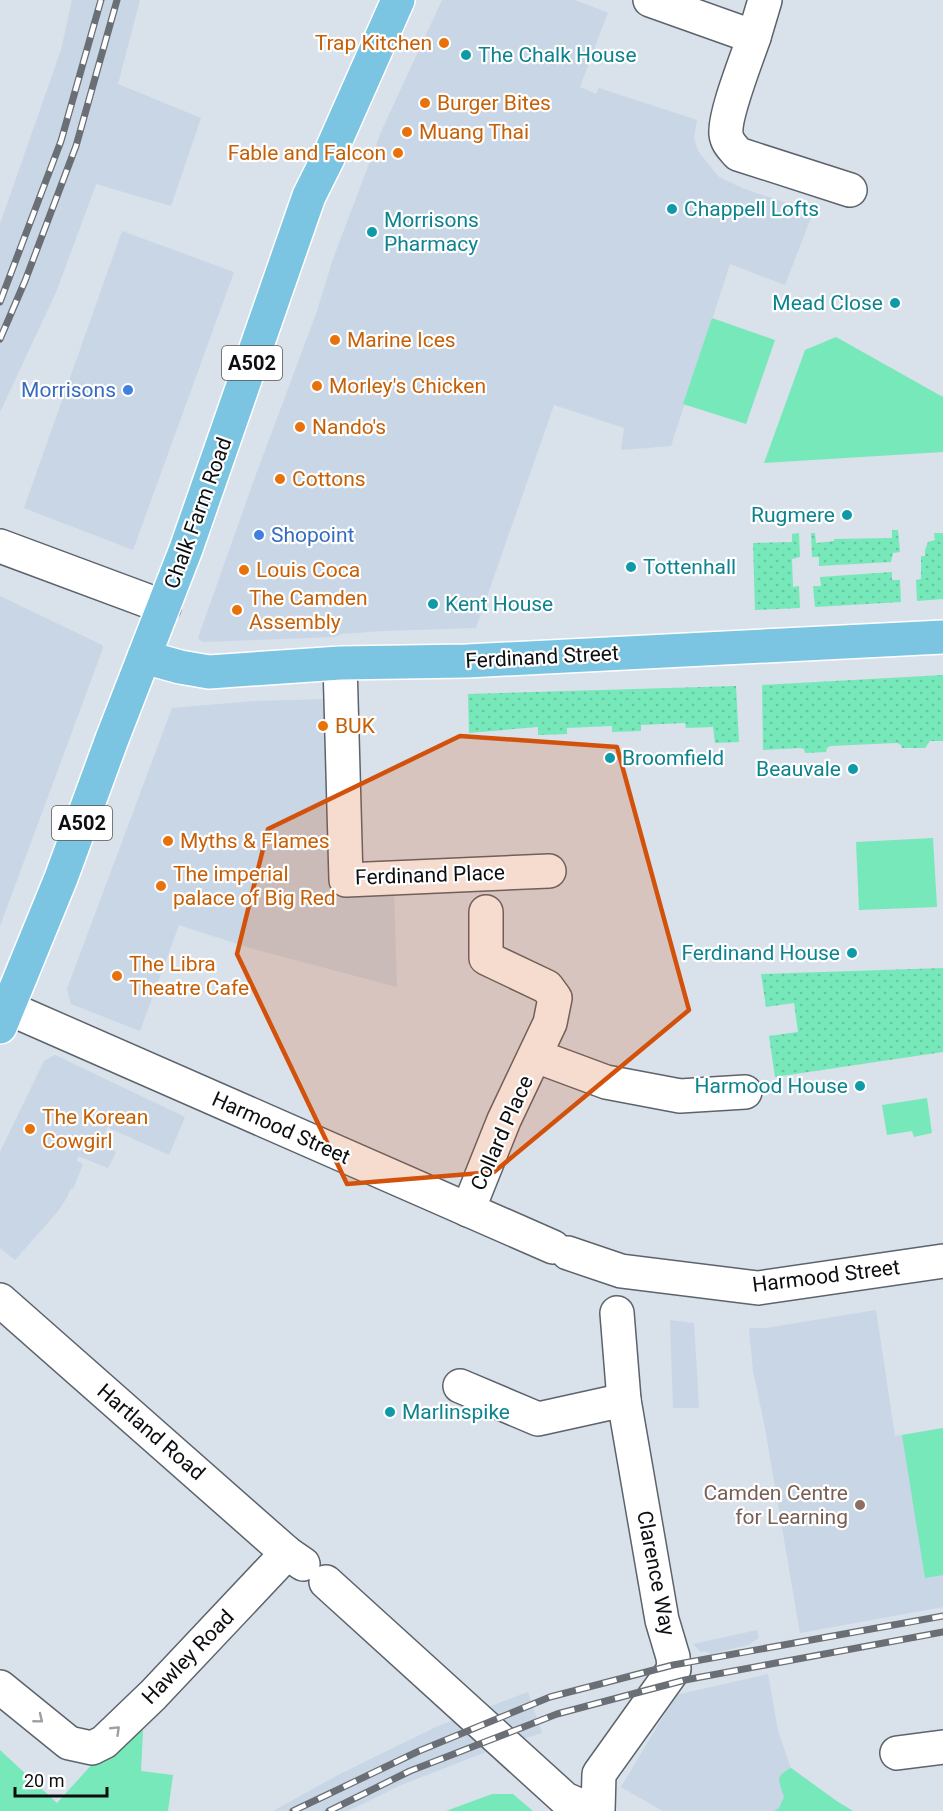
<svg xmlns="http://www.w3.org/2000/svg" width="943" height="1811" font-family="Roboto,sans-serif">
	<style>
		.built { fill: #c8d6e5 }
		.grass { fill: url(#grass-dots) }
		.park { fill: #77e8b9 }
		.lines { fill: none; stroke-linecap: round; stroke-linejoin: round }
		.minor-casing { stroke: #5c636b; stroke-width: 36 }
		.major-casing { stroke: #fff; stroke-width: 36 }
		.minor { stroke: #fff; stroke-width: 33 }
		.major { stroke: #7bc5e2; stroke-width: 33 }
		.rail-casing { stroke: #6a6f75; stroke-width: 7 }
		.rail { stroke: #fff; stroke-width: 4.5; stroke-dasharray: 14; stroke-linecap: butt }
		.oneway { stroke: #9e9fa0 }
		.marked { fill: #d2520c; fill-opacity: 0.2; stroke: #d2520c; stroke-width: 4.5; stroke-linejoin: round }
		.food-dot { fill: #e8710a; stroke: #fff; stroke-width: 2 }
		.culture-dot { fill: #0f9aa8; stroke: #fff; stroke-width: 2 }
		.shop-dot { fill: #3f7fe0; stroke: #fff; stroke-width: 2 }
		.education-dot { fill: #8d6e63; stroke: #fff; stroke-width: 2 }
		.labels { text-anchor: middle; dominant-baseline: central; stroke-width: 4.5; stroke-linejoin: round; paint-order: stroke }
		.shield { fill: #fff; stroke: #555658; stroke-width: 1.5 }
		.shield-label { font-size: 20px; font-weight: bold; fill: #0c0e11 }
		.food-label { font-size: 21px; fill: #c56008; stroke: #fff; text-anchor: start }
		.culture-label { font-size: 21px; fill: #0d838f; stroke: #fff; text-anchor: start }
		.shop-label { font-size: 21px; fill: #366cbe; stroke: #fff; text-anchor: end }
		.street-label { font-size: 21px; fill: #0c0e11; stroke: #fff }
		.education-label { font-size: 21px; fill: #785e54; stroke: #fff; text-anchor: end }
	</style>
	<defs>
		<pattern id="grass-dots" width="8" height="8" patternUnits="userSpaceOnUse" patternTransform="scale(1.5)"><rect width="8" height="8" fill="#77e8b9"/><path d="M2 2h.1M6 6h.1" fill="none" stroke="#66c69e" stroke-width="1.8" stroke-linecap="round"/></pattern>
	</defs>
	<rect width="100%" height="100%" fill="#d9e1eb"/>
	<g class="built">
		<polygon points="72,0 140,0 118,84 201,118 171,206 96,184 57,290 0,412 0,224 61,50"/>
		<polygon points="442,0 575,0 609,13 607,15 580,87 596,94 599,88 697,120 694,138 698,151 719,177 742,188 813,212 785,285 730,264 671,446 621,450 624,428 554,405 476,628 382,631 341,634 335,637 202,642 198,638 254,480 316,314 333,259 381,132"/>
		<polygon points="122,231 234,272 133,550 24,508"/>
		<polygon points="0,596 102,645 103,648 0,926"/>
		<polygon points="327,699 330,746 332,892 394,890 397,987 253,949 179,925 140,1031 71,1004 67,989 172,708 254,701"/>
		<polygon points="55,1055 185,1117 169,1155 107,1127 100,1144 116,1152 108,1168 78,1156 77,1161 83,1164 73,1189 71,1188 67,1197 59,1210 15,1260 0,1248 0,1152 44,1061"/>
		<polygon points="876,1310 895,1436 943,1428 943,1607 800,1633 765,1428 753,1371 749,1328 766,1328"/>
		<polygon points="670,1320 694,1323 699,1408 673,1408"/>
		<polygon points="757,1630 759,1638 748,1645 712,1654 705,1651 701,1652 693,1644"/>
		<polygon points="768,1674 778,1731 791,1768 838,1802 853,1811 663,1811 621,1787 676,1695"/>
		<polygon points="528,1692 542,1733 504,1745 401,1785 348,1811 273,1811 340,1774 438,1726"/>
	</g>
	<g class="grass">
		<polygon points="892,530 898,530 900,552 893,553 891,562 819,566 819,557 812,557 811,533 815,533 816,543 834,541 834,539 892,538"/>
		<polygon points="799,533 800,557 792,559 793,587 799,586 800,608 755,610 753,543 792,542 792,534"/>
		<polygon points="934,533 943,533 943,599 917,601 916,580 921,579 921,556 925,556 925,550 928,542 935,540"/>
		<polygon points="892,572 892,580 900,580 901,602 815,607 813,586 821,586 820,577"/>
		<polygon points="943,675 943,741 930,741 925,748 902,748 901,745 897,743 830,746 827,748 826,752 805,753 804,749 800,748 763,750 762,685"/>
		<polygon points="736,686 739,742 715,743 713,727 686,728 685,723 641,725 641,731 612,732 612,726 567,728 567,734 538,735 538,727 469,733 468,694"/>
		<polygon points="943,968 943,1052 775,1077 769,1036 798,1032 794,1003 766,1007 761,974"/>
	</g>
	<g class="park">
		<polygon points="712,318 775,340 746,424 683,404"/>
		<polygon points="836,337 943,397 943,452 764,463 805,350"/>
		<polygon points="933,838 937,907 859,910 856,842"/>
		<polygon points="927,1098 932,1133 914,1137 912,1131 887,1135 882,1105"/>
		<polygon points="943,1428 943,1575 925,1578 902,1435"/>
		<polygon points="141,1727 143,1731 141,1771 173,1775 168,1811 0,1811 0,1750 57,1803 105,1750"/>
		<path d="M791 1768 838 1802 853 1811H774L779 1808 784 1797C780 1782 773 1777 791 1768Z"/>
		<polygon points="492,1794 513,1794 533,1811 446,1811"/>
	</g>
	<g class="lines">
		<defs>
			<g id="minor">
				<polyline points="650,0 754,37 765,0"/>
				<path d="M754 37C747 58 724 115 726 134 727 143 733 148 738 154L850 190"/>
				<polyline points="0,546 164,607"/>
				<polyline points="340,663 346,880 549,871"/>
				<polyline points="8,1008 553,1247"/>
				<polyline points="536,1056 606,1082 680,1096 745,1092"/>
				<polyline points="468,1210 504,1120 550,1023 555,998 547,987 486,958 486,912"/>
				<polyline points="568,1253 621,1271 758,1288 943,1261"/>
				<polyline points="0,1300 287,1553 303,1564"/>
				<polyline points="460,1386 538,1419 624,1400"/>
				<polyline points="326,1582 565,1799 593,1811"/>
				<polyline points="0,1687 69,1743 92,1748 104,1742 153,1695 287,1553"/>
				<polyline points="897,1753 943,1747"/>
				<polyline points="598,1811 599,1774 674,1669 673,1657 662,1620 624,1400 617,1313"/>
			</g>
			<g id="major">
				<polyline points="144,657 180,667 209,672 340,663 467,661 943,637"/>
				<polyline points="0,1027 61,878 112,739 186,549 309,196 328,158 398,0"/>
			</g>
		</defs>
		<use href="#minor" class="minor-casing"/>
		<use href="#major" class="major-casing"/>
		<use href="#minor" class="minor"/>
		<use href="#major" class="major"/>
		<defs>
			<g id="rail">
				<polyline points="0,302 61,141 101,0"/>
				<polyline points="0,339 25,281 76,146 117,0"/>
				<polyline points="293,1811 419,1751 550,1697 673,1665 943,1616"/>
				<polyline points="329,1811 410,1771 557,1714 685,1680 943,1632"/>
			</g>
		</defs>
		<use href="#rail" class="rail-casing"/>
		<use href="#rail" class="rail"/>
	</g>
	<defs><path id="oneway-chevron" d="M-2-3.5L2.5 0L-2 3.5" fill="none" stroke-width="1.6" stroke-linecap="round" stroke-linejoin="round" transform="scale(1.5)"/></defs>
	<g class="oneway">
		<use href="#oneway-chevron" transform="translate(39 1719) rotate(39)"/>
		<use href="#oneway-chevron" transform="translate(116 1730) rotate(-44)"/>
	</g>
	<path class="marked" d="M460 736 617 747 689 1010 494 1172 347 1184 237 954 268 829Z"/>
	<g class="food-dot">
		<circle cx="444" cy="43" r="6"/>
		<circle cx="425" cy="103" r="6"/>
		<circle cx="407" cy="132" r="6"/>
		<circle cx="398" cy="153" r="6"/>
		<circle cx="335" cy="340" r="6"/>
		<circle cx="317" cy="386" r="6"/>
		<circle cx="300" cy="427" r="6"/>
		<circle cx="280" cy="479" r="6"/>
		<circle cx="244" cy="570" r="6"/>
		<circle cx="237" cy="610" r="6"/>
		<circle cx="323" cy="726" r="6"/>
		<circle cx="168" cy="841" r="6"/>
		<circle cx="161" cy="886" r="6"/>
		<circle cx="117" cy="976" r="6"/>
		<circle cx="30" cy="1129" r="6"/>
	</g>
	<g class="culture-dot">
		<circle cx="466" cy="55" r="6"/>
		<circle cx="672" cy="209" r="6"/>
		<circle cx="372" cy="232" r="6"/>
		<circle cx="895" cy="303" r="6"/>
		<circle cx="847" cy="515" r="6"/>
		<circle cx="631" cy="567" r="6"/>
		<circle cx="433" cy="604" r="6"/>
		<circle cx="610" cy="758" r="6"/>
		<circle cx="853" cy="769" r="6"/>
		<circle cx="852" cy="953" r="6"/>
		<circle cx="860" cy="1086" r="6"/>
		<circle cx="390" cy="1412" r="6"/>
	</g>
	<g class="shop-dot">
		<circle cx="128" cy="390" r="6"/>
		<circle cx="259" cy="535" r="6"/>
	</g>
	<circle class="education-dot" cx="860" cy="1505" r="6"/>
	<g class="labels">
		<g class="shield">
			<rect x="222" y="346" width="60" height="34" rx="4.5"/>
			<rect x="52" y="806" width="60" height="34" rx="4.5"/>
		</g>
		<g class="shield-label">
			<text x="252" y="363">A502</text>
			<text x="82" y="823">A502</text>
		</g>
		<g class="food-label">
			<text x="432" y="43" text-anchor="end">Trap Kitchen</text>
			<text x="437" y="103">Burger Bites</text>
			<text x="419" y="132">Muang Thai</text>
			<text x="386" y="153" text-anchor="end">Fable and Falcon</text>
			<text x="347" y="340">Marine Ices</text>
			<text x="329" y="386">Morley's Chicken</text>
			<text x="312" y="427">Nando's</text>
			<text x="292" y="479">Cottons</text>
			<text x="256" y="570">Louis Coca</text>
			<text x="249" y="598">The Camden<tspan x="249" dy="24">Assembly</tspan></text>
			<text x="335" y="726">BUK</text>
			<text x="180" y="841">Myths &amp; Flames</text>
			<text x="173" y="874">The imperial<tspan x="173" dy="24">palace of Big Red</tspan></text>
			<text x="129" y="964">The Libra<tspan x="129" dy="24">Theatre Cafe</tspan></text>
			<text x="42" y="1117">The Korean<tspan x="42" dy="24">Cowgirl</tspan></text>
		</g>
		<g class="culture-label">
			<text x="478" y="55">The Chalk House</text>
			<text x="684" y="209">Chappell Lofts</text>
			<text x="384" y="220">Morrisons<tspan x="384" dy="24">Pharmacy</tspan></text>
			<text x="883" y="303" text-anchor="end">Mead Close</text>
			<text x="835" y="515" text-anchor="end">Rugmere</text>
			<text x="643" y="567">Tottenhall</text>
			<text x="445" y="604">Kent House</text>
			<text x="622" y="758">Broomfield</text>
			<text x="841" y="769" text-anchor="end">Beauvale</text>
			<text x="840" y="953" text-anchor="end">Ferdinand House</text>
			<text x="848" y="1086" text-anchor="end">Harmood House</text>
			<text x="402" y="1412">Marlinspike</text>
		</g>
		<g class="shop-label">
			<text x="116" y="390">Morrisons</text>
			<text x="271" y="535" text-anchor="start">Shopoint</text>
		</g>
		<g class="street-label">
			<text transform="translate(198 513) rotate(-70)">Chalk Farm Road</text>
			<text transform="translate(542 657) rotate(-3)">Ferdinand Street</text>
			<text transform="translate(430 875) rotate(-2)">Ferdinand Place</text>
			<text transform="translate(281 1128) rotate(24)">Harmood Street</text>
			<text transform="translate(502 1133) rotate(-66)">Collard Place</text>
			<text transform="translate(826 1276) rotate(-7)">Harmood Street</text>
			<text transform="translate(151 1432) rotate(41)">Hartland Road</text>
			<text transform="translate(656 1573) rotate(79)">Clarence Way</text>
			<text transform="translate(188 1657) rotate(-46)">Hawley Road</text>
		</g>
		<g class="education-label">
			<text x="848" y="1493">Camden Centre<tspan x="848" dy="24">for Learning</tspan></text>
		</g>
	</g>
	<path d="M15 1787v9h92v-9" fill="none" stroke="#0c0e11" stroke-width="3"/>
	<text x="24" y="1787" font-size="18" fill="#0c0e11" stroke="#ffffff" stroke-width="4.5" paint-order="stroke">20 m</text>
</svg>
